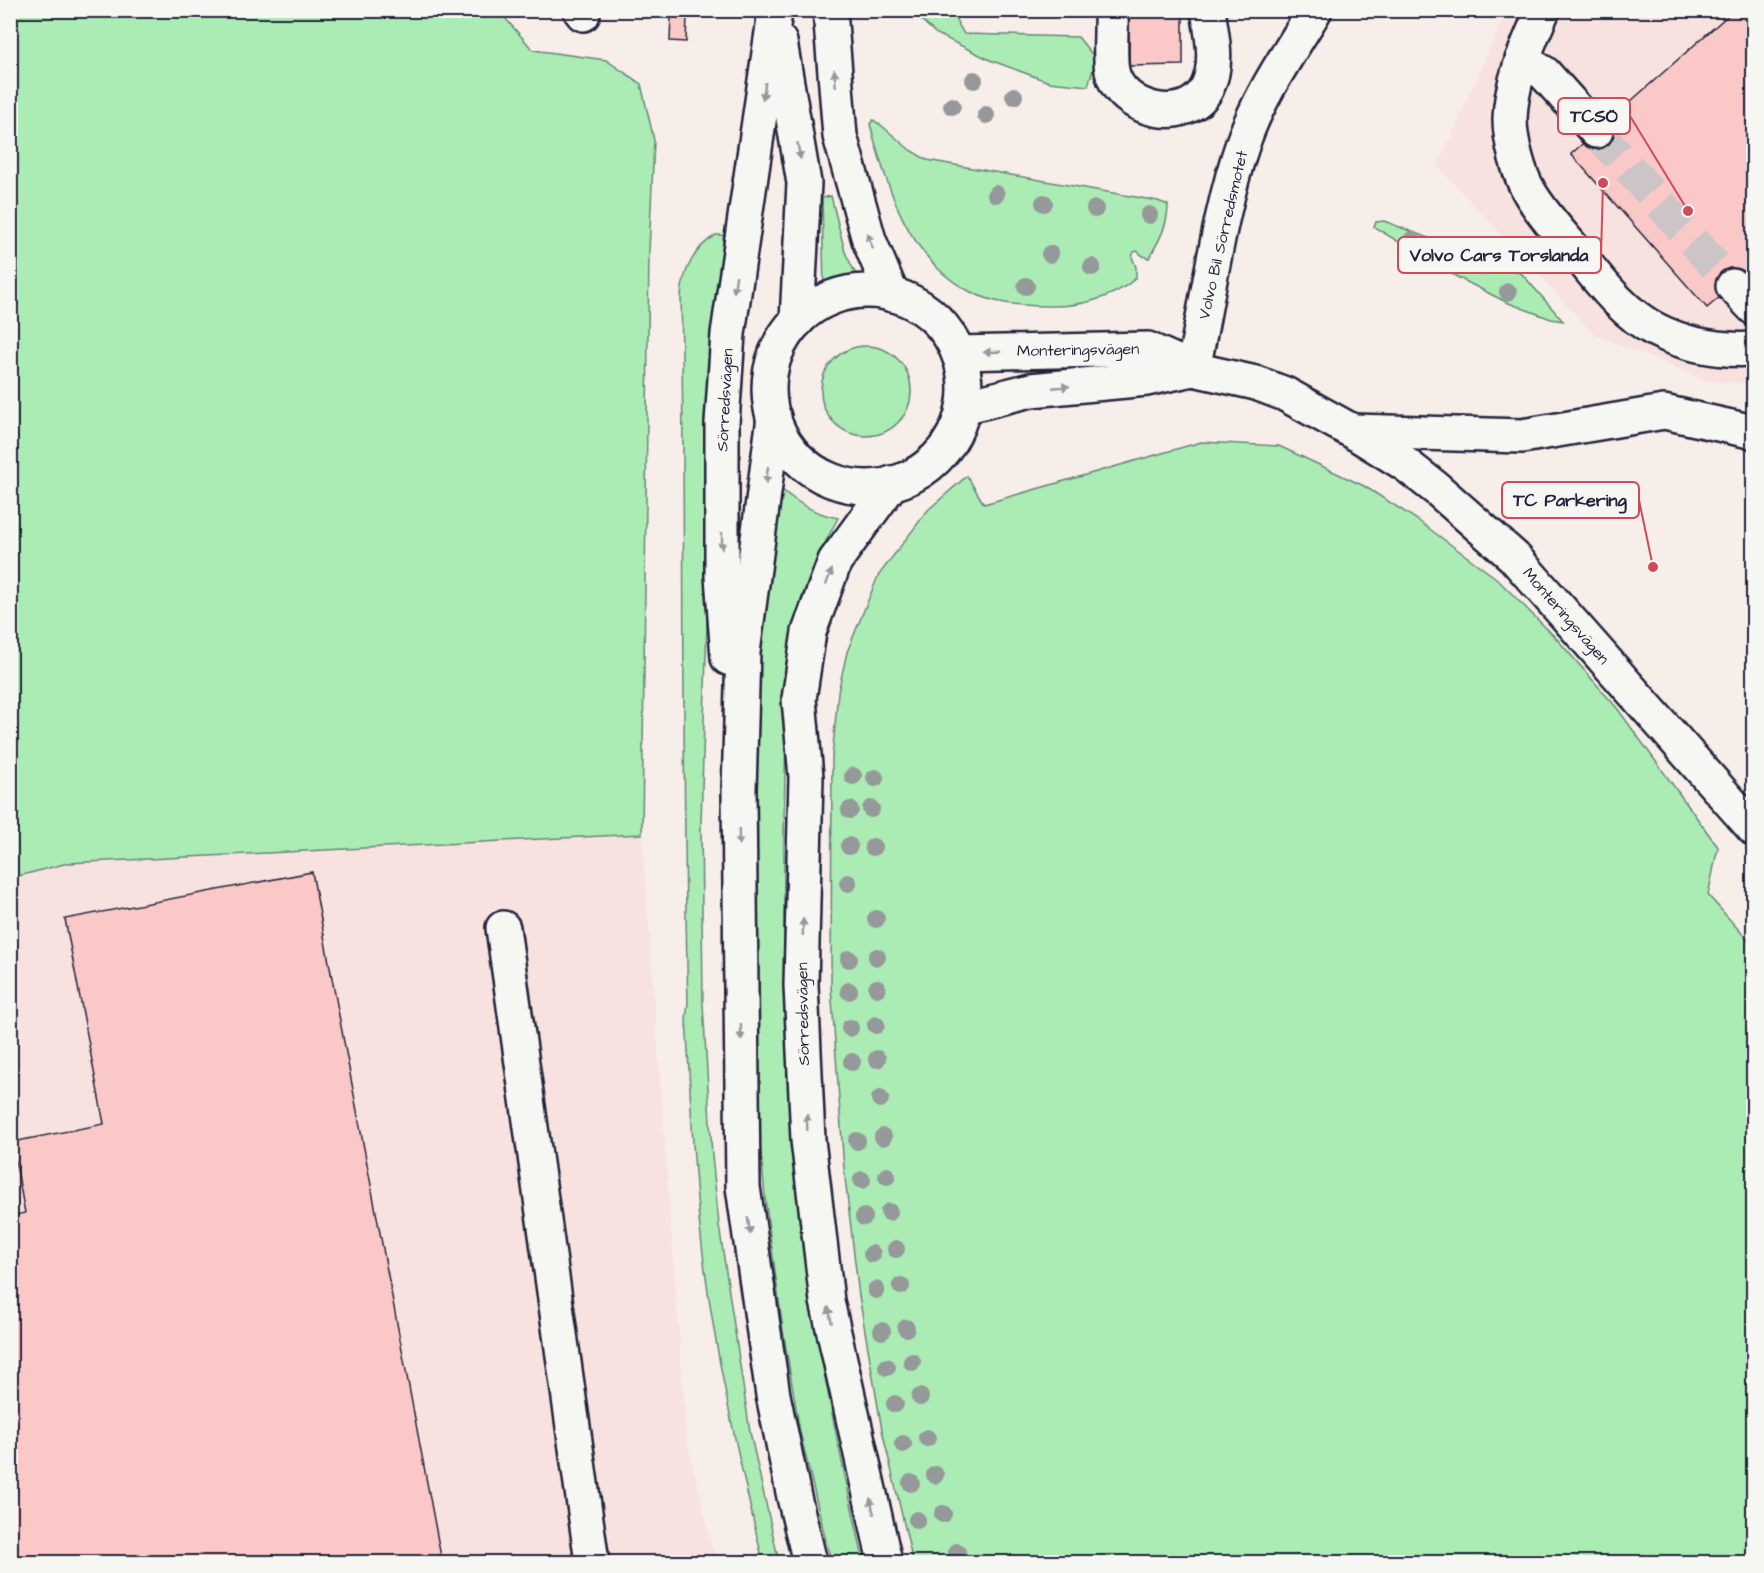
<svg xmlns="http://www.w3.org/2000/svg" width="1764" height="1573" font-family="'Architects Daughter',sans-serif">
	<style>
		.built { fill: #f8e2df }
		.green { fill: #abebb4; stroke: #668678; stroke-width: 1.5 }
		.building { fill: #fac9c7; stroke: #22223b; stroke-width: 1.5 }
		.lines { fill: none; stroke-linecap: round; stroke-linejoin: round }
		.minor-tunnel { stroke: #ccc4c6; stroke-width: 33; stroke-dasharray: 33 16; stroke-linecap: butt }
		.minor-casing { stroke: #22223b; stroke-width: 38 }
		.minor { stroke: #f6f6f2; stroke-width: 33 }
		.tree { fill: #95999a }
		.oneway { fill: #9797a0 }
		.labels { text-anchor: middle; dominant-baseline: central; stroke-width: 4.5; stroke-linejoin: round; paint-order: stroke }
		.street-label { font-size: 16px; fill: #22223b; stroke: #f6f6f2 }
		.leader { fill: none; stroke: #d1495b; stroke-width: 2 }
		.callout-dot { fill: #d1495b; stroke: #f6f6f2; stroke-width: 2 }
		.callout { fill: #f6f6f2; stroke: #d1495b; stroke-width: 2 }
		.callout-label { font-size: 18px; text-anchor: middle; font-weight: bold; fill: #22223b }
	</style>
	<rect width="100%" height="100%" fill="#f7ede9"/>
	<filter id="ink" filterUnits="userSpaceOnUse"><feTurbulence type="fractalNoise" baseFrequency=".0167" numOctaves="2"/><feDisplacementMap in="SourceGraphic" scale="12" xChannelSelector="R" yChannelSelector="G"/><feConvolveMatrix kernelMatrix="1 2 1 2 8 2 1 2 1" color-interpolation-filters="sRGB"/></filter>
	<g filter="url(#ink)">
		<g class="built">
			<polygon points="1506,11 1753,11 1753,384 1707,381 1594,334 1438,167"/>
			<polygon points="642,834 687,1442 716,1562 11,1562 10,878 68,863"/>
		</g>
		<g class="green">
			<polygon points="10,11 499,11 533,50 606,60 641,84 654,140 649,252 642,834 68,863 11,878"/>
			<polygon points="912,11 951,11 964,34 1078,37 1096,59 1088,86 1049,82 990,60 935,33"/>
			<path d="M873 120 881 125 910 150 927 160 1158 201 1168 205C1168 225 1159 241 1149 258L1143 256 1137 251 1134 252 1132 257 1136 267V278C1113 299 1078 307 1047 306 1021 306 995 304 971 292 909 262 886 185 870 124Z"/>
			<polygon points="831,196 845,252 862,287 850,288 827,295 824,294 822,198"/>
			<polygon points="1384,221 1522,274 1563,321 1551,319 1506,302 1457,277 1374,227 1376,222"/>
			<path d="M716 235H723L726 251 710 359 706 399 707 621 701 823 703 1004 712 1155 719 1225 750 1432 779 1562H763C738 1455 713 1347 701 1237 692 1164 691 1091 686 1019L688 1003C681 768 686 532 681 296 683 271 694 248 716 235Z"/>
			<circle cx="866" cy="391" r="45"/>
			<polygon points="1201,442 1279,446 1364,486 1416,519 1496,578 1557,639 1617,708 1718,847 1708,895 1754,947 1753,1562 913,1562 882,1430 859,1296 844,1169 831,986 832,758 838,692 847,652 878,576 928,510 967,476 984,504"/>
			<path d="M778 486C795 502 815 514 838 518 818 555 799 594 792 637 787 663 788 690 787 716 785 761 784 805 784 850 783 976 787 1102 802 1227 815 1341 839 1451 864 1562H831L800 1432 783 1330 766 1206 757 1113 752 882 759 661 775 543Z"/>
		</g>
		<g class="building">
			<polygon points="1734,10 1754,10 1754,268 1707,308 1571,154"/>
			<polygon points="1183,14 1183,65 1129,66 1129,15"/>
			<polygon points="671,16 687,16 686,42 670,41"/>
			<polygon points="312,872 442,1562 10,1562 10,1216 25,1213 12,1142 104,1124 65,919"/>
		</g>
		<g class="lines">
			<polyline class="minor-tunnel" points="1596,131 1733,286"/>
			<defs>
				<g id="minor">
					<polyline points="580,10 583,14"/>
					<polyline points="830,10 840,136 869,240 892,295"/>
					<path d="M1111 10C1112 28 1109 55 1112 71 1120 111 1187 127 1207 88 1219 63 1212 36 1208 10"/>
					<path d="M1543 10C1528 45 1511 80 1510 119 1510 141 1519 175 1530 193 1542 213 1557 230 1572 247 1597 277 1621 312 1656 330 1686 345 1721 351 1754 349"/>
					<polyline points="780,42 804,183 797,321"/>
					<polyline points="1522,60 1544,73 1596,131"/>
					<polyline points="1733,286 1754,308"/>
					<circle cx="867" cy="389" r="98"/>
					<polyline points="958,353 1148,349 1193,369 1256,383 1285,394 1352,431 1405,464 1437,489 1514,557 1754,829"/>
					<path d="M1193 369C1209 293 1219 212 1244 140 1260 94 1290 52 1315 10"/>
					<polyline points="963,407 1031,390 1147,379 1193,369"/>
					<polyline points="774,417 743,652 739,790 743,1187 773,1395 794,1497 810,1562"/>
					<polyline points="1354,431 1522,436 1664,412 1754,432"/>
					<polyline points="728,658 722,576 722,423 728,334 775,12"/>
					<polyline points="503,928 592,1562"/>
					<polyline points="885,1562 827,1301 808,1140 801,985 806,777 799,699 809,632 835,561 892,483"/>
				</g>
			</defs>
			<use href="#minor" class="minor-casing"/>
			<use href="#minor" class="minor"/>
		</g>
		<g class="tree">
			<circle cx="974" cy="80" r="9"/>
			<circle cx="1014" cy="96" r="9"/>
			<circle cx="952" cy="106" r="9"/>
			<circle cx="986" cy="115" r="9"/>
			<circle cx="996" cy="194" r="9"/>
			<circle cx="1044" cy="203" r="9"/>
			<circle cx="1095" cy="209" r="9"/>
			<circle cx="1149" cy="215" r="9"/>
			<circle cx="1412" cy="240" r="9"/>
			<circle cx="1050" cy="254" r="9"/>
			<circle cx="1092" cy="267" r="9"/>
			<circle cx="1485" cy="267" r="9"/>
			<circle cx="1026" cy="286" r="9"/>
			<circle cx="1508" cy="292" r="9"/>
			<circle cx="853" cy="776" r="9"/>
			<circle cx="875" cy="778" r="9"/>
			<circle cx="871" cy="809" r="9"/>
			<circle cx="850" cy="810" r="9"/>
			<circle cx="849" cy="846" r="9"/>
			<circle cx="873" cy="847" r="9"/>
			<circle cx="848" cy="883" r="9"/>
			<circle cx="876" cy="919" r="9"/>
			<circle cx="877" cy="957" r="9"/>
			<circle cx="849" cy="959" r="9"/>
			<circle cx="877" cy="988" r="9"/>
			<circle cx="849" cy="991" r="9"/>
			<circle cx="876" cy="1025" r="9"/>
			<circle cx="850" cy="1028" r="9"/>
			<circle cx="877" cy="1059" r="9"/>
			<circle cx="852" cy="1062" r="9"/>
			<circle cx="880" cy="1099" r="9"/>
			<circle cx="883" cy="1137" r="9"/>
			<circle cx="857" cy="1141" r="9"/>
			<circle cx="887" cy="1176" r="9"/>
			<circle cx="862" cy="1180" r="9"/>
			<circle cx="889" cy="1212" r="9"/>
			<circle cx="864" cy="1217" r="9"/>
			<circle cx="896" cy="1249" r="9"/>
			<circle cx="872" cy="1254" r="9"/>
			<circle cx="901" cy="1286" r="9"/>
			<circle cx="876" cy="1290" r="9"/>
			<circle cx="906" cy="1328" r="9"/>
			<circle cx="882" cy="1331" r="9"/>
			<circle cx="912" cy="1362" r="9"/>
			<circle cx="887" cy="1367" r="9"/>
			<circle cx="920" cy="1397" r="9"/>
			<circle cx="895" cy="1404" r="9"/>
			<circle cx="927" cy="1438" r="9"/>
			<circle cx="903" cy="1444" r="9"/>
			<circle cx="935" cy="1475" r="9"/>
			<circle cx="911" cy="1483" r="9"/>
			<circle cx="943" cy="1514" r="9"/>
			<circle cx="917" cy="1520" r="9"/>
			<circle cx="957" cy="1552" r="9"/>
		</g>
		<defs><path id="oneway-solid" d="M-6-.8H1V-3.2L6.5 0L1 3.2V.8H-6Z" transform="scale(1.5)"/></defs>
		<g class="oneway">
			<use href="#oneway-solid" transform="translate(835 78) rotate(-95)"/>
			<use href="#oneway-solid" transform="translate(764 91) rotate(99)"/>
			<use href="#oneway-solid" transform="translate(799 151) rotate(80)"/>
			<use href="#oneway-solid" transform="translate(870 241) rotate(-110)"/>
			<use href="#oneway-solid" transform="translate(735 284) rotate(98)"/>
			<use href="#oneway-solid" transform="translate(992 352) rotate(178)"/>
			<use href="#oneway-solid" transform="translate(1061 387) rotate(-5)"/>
			<use href="#oneway-solid" transform="translate(767 475) rotate(97)"/>
			<use href="#oneway-solid" transform="translate(722 541) rotate(90)"/>
			<use href="#oneway-solid" transform="translate(829 577) rotate(-69)"/>
			<use href="#oneway-solid" transform="translate(739 837) rotate(89)"/>
			<use href="#oneway-solid" transform="translate(803 927) rotate(-89)"/>
			<use href="#oneway-solid" transform="translate(741 1032) rotate(89)"/>
			<use href="#oneway-solid" transform="translate(807 1122) rotate(-92)"/>
			<use href="#oneway-solid" transform="translate(749 1226) rotate(82)"/>
			<use href="#oneway-solid" transform="translate(830 1315) rotate(-102)"/>
			<use href="#oneway-solid" transform="translate(872 1506) rotate(-103)"/>
		</g>
	</g>
	<g class="labels">
		<g class="street-label">
			<text transform="translate(1223 235) rotate(-77)">Volvo Bil Sörredsmotet</text>
			<text transform="translate(1078 350) rotate(-1)">Monteringsvägen</text>
			<text transform="translate(725 400) rotate(-87)">Sörredsvägen</text>
			<text transform="translate(1566 616) rotate(49)">Monteringsvägen</text>
			<text transform="translate(803 1014) rotate(-91)">Sörredsvägen</text>
		</g>
	</g>
	<path class="leader" d="M1688 211L1630 116M1603 183L1601 255M1653 567L1639 500"/>
	<g class="callout-dot">
		<circle cx="1688" cy="211" r="6"/>
		<circle cx="1603" cy="183" r="6"/>
		<circle cx="1653" cy="567" r="6"/>
	</g>
	<g class="callout">
		<rect x="1558" y="98" width="72" height="36" rx="6"/>
		<rect x="1398" y="237" width="203" height="36" rx="6"/>
		<rect x="1502" y="482" width="137" height="36" rx="6"/>
	</g>
	<g class="callout-label">
		<text x="1594" y="122">TCSÖ</text>
		<text x="1499" y="261">Volvo Cars Torslanda</text>
		<text x="1570" y="506">TC Parkering</text>
	</g>
	<rect width="1764" height="1573" fill="none" stroke="#f6f6f2" stroke-width="36"/>
	<rect x="18" y="18" width="1728" height="1537" fill="none" stroke="#22223b" stroke-width="2" filter="url(#ink)"/>
</svg>
